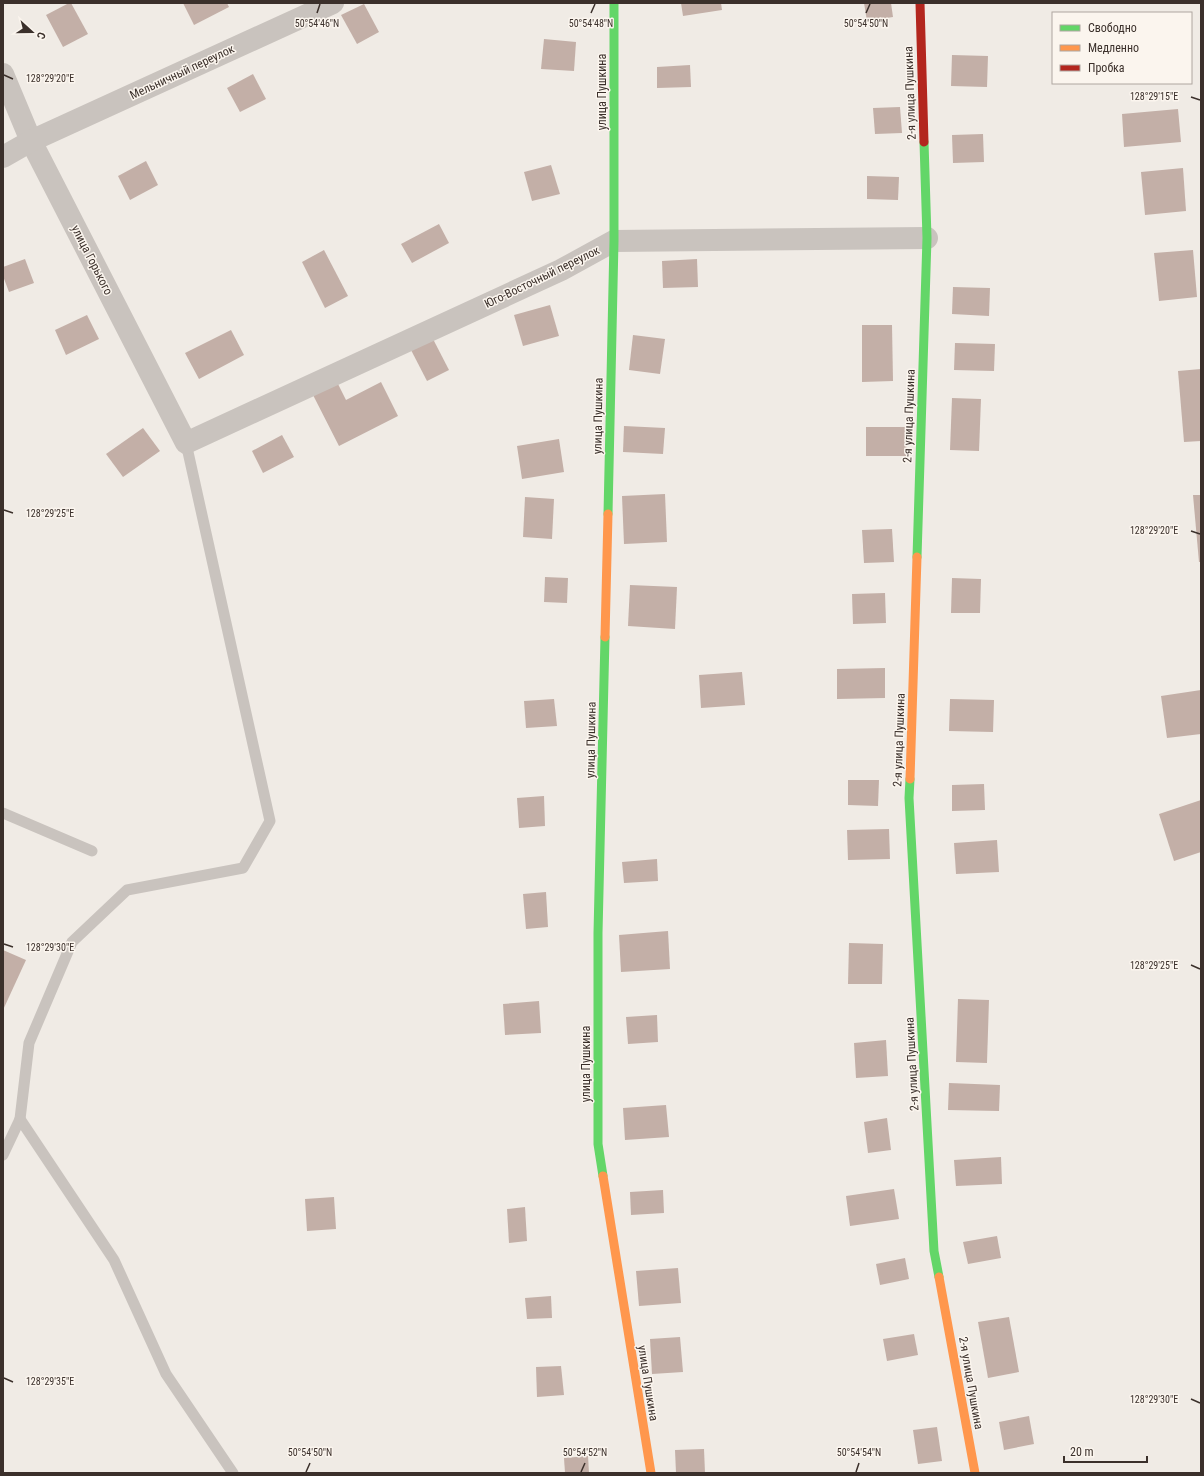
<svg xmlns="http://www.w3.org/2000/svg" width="1204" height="1476" font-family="'Roboto Condensed',sans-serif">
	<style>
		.building { fill: #c3afa7 }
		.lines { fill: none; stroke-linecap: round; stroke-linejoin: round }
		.lane { stroke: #c9c3be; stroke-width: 11 }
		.street { stroke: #c9c3be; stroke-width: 22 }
		.fast { stroke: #63d668; stroke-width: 9 }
		.slow { stroke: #ff974d; stroke-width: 9 }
		.jam { stroke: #b3261e; stroke-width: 9 }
		.ticks { fill: none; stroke: #3b302b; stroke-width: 1.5 }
		.labels { text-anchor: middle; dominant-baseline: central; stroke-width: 3; stroke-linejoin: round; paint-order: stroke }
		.street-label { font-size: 12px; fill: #3b302b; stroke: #fbf5ee }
		.ticks-label { font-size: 10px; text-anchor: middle; fill: #3b302b; stroke: #fbf5ee; stroke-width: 3; stroke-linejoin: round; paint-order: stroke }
	</style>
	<rect width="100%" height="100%" fill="#f0ebe5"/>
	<g class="building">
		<polygon points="69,3 71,3 88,34 63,47 46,15"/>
		<polygon points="183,3 227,3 229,7 194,25"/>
		<polygon points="681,3 721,3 722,10 683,16"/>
		<polygon points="864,3 891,3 893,17 867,21"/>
		<polygon points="364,4 379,32 357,44 341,15"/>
		<polygon points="544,39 576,42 574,71 541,69"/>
		<polygon points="952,55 988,56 987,87 951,86"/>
		<polygon points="690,65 691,87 657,88 657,67"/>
		<polygon points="253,74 266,99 240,112 227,88"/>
		<polygon points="900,107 902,133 875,134 873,108"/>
		<polygon points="1178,109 1181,142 1124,147 1122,114"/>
		<polygon points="983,134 984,162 953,163 952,135"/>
		<polygon points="146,161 158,185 130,200 118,176"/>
		<polygon points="551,165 560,194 532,201 524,172"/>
		<polygon points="1183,168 1186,211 1145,215 1141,172"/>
		<polygon points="867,176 899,177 898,200 867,199"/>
		<polygon points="439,224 449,243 412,263 401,244"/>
		<polygon points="324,250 348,296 325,308 302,262"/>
		<polygon points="1193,250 1197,297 1159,301 1154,253"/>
		<polygon points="25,259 34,283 9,292 3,276 3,267"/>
		<polygon points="697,259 698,287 663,288 662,261"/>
		<polygon points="953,287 990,288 989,316 952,314"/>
		<polygon points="550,305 559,336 523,346 514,315"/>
		<polygon points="87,315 99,339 66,355 55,330"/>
		<polygon points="862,325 892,325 893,381 862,382"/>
		<polygon points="231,330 244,355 199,379 185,353"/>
		<polygon points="633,335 665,339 660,374 629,370"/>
		<polygon points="433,339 449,370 427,381 411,350"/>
		<polygon points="955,343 995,344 994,371 954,370"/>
		<polygon points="1201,369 1201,441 1184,442 1178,371"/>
		<polygon points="337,382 346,400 381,382 398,416 339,446 313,395"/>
		<polygon points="952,398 981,399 979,451 950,450"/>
		<polygon points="624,426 665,428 663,454 623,452"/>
		<polygon points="866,427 907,427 906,456 866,456"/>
		<polygon points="143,428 160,451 123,477 106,454"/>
		<polygon points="282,435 294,457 263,473 252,451"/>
		<polygon points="559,439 564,472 522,479 517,446"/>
		<polygon points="665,494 667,542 624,544 622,496"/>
		<polygon points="1193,495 1201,495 1201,562 1199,562"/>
		<polygon points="525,497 554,499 552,539 523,537"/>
		<polygon points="892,529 894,562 864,563 862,530"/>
		<polygon points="545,577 568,578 567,603 544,602"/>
		<polygon points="952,578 981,579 980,613 951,613"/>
		<polygon points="630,585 677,587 675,629 628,626"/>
		<polygon points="885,593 886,623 853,624 852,594"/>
		<polygon points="885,668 885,698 837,699 837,669"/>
		<polygon points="742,672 745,705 701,708 699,675"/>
		<polygon points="1201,690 1201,734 1167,738 1161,696"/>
		<polygon points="554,699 557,726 526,728 524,701"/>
		<polygon points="950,699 994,700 993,732 949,731"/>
		<polygon points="848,780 879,780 878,806 848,805"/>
		<polygon points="984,784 985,810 952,811 952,785"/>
		<polygon points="544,796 545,826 519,828 517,798"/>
		<polygon points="1201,800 1201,852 1174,861 1159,814"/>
		<polygon points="889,829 890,859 848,860 847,830"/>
		<polygon points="997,840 999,872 956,874 954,843"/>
		<polygon points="657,859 658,881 624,883 622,862"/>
		<polygon points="546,892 548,927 526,929 523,894"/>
		<polygon points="668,931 670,969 621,972 619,935"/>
		<polygon points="849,943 883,944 882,984 848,984"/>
		<polygon points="3,950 26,960 3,1010"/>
		<polygon points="958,999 989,1000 987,1063 956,1062"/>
		<polygon points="539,1001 541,1033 505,1035 503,1004"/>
		<polygon points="657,1015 658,1042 628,1044 626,1017"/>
		<polygon points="886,1040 888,1076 856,1078 854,1043"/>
		<polygon points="949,1083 1000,1085 999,1111 948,1110"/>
		<polygon points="666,1105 669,1137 625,1140 623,1108"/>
		<polygon points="887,1118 891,1150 868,1153 864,1122"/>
		<polygon points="1001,1157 1002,1184 956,1186 954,1160"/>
		<polygon points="894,1189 899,1219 850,1226 846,1196"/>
		<polygon points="663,1190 664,1213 631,1215 630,1192"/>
		<polygon points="334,1197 336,1229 307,1231 305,1199"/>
		<polygon points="525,1207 527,1241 509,1243 507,1209"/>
		<polygon points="997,1236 1001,1258 968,1264 963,1242"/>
		<polygon points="905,1258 909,1279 880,1285 876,1264"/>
		<polygon points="678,1268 681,1303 639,1306 636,1271"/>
		<polygon points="551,1296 552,1318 527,1319 525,1298"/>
		<polygon points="1009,1317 1019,1372 988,1378 978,1322"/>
		<polygon points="914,1334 918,1355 887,1361 883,1339"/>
		<polygon points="680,1337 683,1372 652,1374 650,1339"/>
		<polygon points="561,1366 564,1395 537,1397 536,1367"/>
		<polygon points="1029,1416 1034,1444 1004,1450 999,1422"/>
		<polygon points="937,1427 942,1461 918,1464 913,1430"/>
		<polygon points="704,1449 705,1473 676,1473 675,1450"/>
		<polygon points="588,1456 589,1473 565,1473 564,1458"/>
	</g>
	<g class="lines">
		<g class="lane">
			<polyline points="3,813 92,851"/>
			<polyline points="20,1119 29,1043 72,942 127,890 243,868 270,821 186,443"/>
			<polyline points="3,1155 20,1119 114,1260 166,1374 233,1473"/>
		</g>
		<g class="street">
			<polyline points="3,74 31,141 186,443 561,270 614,241 927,238"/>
			<polyline points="3,157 31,141 333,3"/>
		</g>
		<g class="fast">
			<polyline points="608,514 614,241 614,3"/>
			<polyline points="917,557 927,238 924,142"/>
			<polyline points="910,779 909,798 934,1251 939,1277"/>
			<polyline points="603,1176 598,1144 598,933 605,637"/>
		</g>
		<g class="slow">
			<polyline points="605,637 608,514"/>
			<polyline points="910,779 917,557"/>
			<polyline points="603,1176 651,1473"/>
			<polyline points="939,1277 975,1473"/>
		</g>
		<polyline class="jam" points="920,3 924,142"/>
	</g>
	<path class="ticks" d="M317 13 320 4M591 13 595 4M866 13 870 4M4 75 13 79M1191 97 1200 100M4 510 13 513M1191 531 1200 534M4 944 13 947M1191 965 1200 969M4 1378 13 1382M1191 1399 1200 1403M306 1472 310 1463M581 1472 585 1463M856 1472 859 1463"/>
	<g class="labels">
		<g class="street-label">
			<text transform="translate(182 72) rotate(-25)">Мельничный переулок</text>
			<text transform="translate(602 92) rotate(-90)">улица Пушкина</text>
			<text transform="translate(910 93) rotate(-92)">2-я улица Пушкина</text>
			<text transform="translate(92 260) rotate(63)">улица Горького</text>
			<text transform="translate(542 277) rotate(-26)">Юго-Восточный переулок</text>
			<text transform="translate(598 416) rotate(-89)">улица Пушкина</text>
			<text transform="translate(909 416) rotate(-88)">2-я улица Пушкина</text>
			<text transform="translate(591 740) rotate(-89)">улица Пушкина</text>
			<text transform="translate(899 740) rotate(-88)">2-я улица Пушкина</text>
			<text transform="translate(586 1064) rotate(-90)">улица Пушкина</text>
			<text transform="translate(912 1064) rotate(-93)">2-я улица Пушкина</text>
			<text transform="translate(648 1383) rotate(81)">улица Пушкина</text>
			<text transform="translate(971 1383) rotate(80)">2-я улица Пушкина</text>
		</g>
	</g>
	<g class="ticks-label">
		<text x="591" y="27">50°54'48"N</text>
		<text x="317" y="27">50°54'46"N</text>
		<text x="866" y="27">50°54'50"N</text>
		<text x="50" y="82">128°29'20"E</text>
		<text x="1154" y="100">128°29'15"E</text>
		<text x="50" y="517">128°29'25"E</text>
		<text x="1154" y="534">128°29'20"E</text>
		<text x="50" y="951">128°29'30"E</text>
		<text x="1154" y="969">128°29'25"E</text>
		<text x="50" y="1385">128°29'35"E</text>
		<text x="1154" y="1403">128°29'30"E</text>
		<text x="310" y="1456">50°54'50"N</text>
		<text x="585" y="1456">50°54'52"N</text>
		<text x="859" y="1456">50°54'54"N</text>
	</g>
	<rect width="1204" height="1476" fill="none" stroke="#3b302b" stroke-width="8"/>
	<rect x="1052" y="12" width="140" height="72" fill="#fbf5ee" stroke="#aea6a0"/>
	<rect x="1060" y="25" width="20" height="6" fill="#63d668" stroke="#aea6a0"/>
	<text x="1088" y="32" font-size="12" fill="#3b302b">Свободно</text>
	<rect x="1060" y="45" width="20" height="6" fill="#ff974d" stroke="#aea6a0"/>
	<text x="1088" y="52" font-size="12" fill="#3b302b">Медленно</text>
	<rect x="1060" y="65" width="20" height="6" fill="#b3261e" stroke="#aea6a0"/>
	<text x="1088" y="72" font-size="12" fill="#3b302b">Пробка</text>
	<g transform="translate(32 32) rotate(111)" stroke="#fbf5ee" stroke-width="3" paint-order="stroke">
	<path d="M0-3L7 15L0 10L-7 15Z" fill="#3b302b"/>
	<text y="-6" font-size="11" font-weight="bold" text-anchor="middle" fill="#3b302b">С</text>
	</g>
	<path d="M1064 1456v6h83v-6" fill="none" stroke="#3b302b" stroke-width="2"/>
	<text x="1070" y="1456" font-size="12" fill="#3b302b" stroke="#fbf5ee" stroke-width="3" paint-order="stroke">20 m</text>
</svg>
